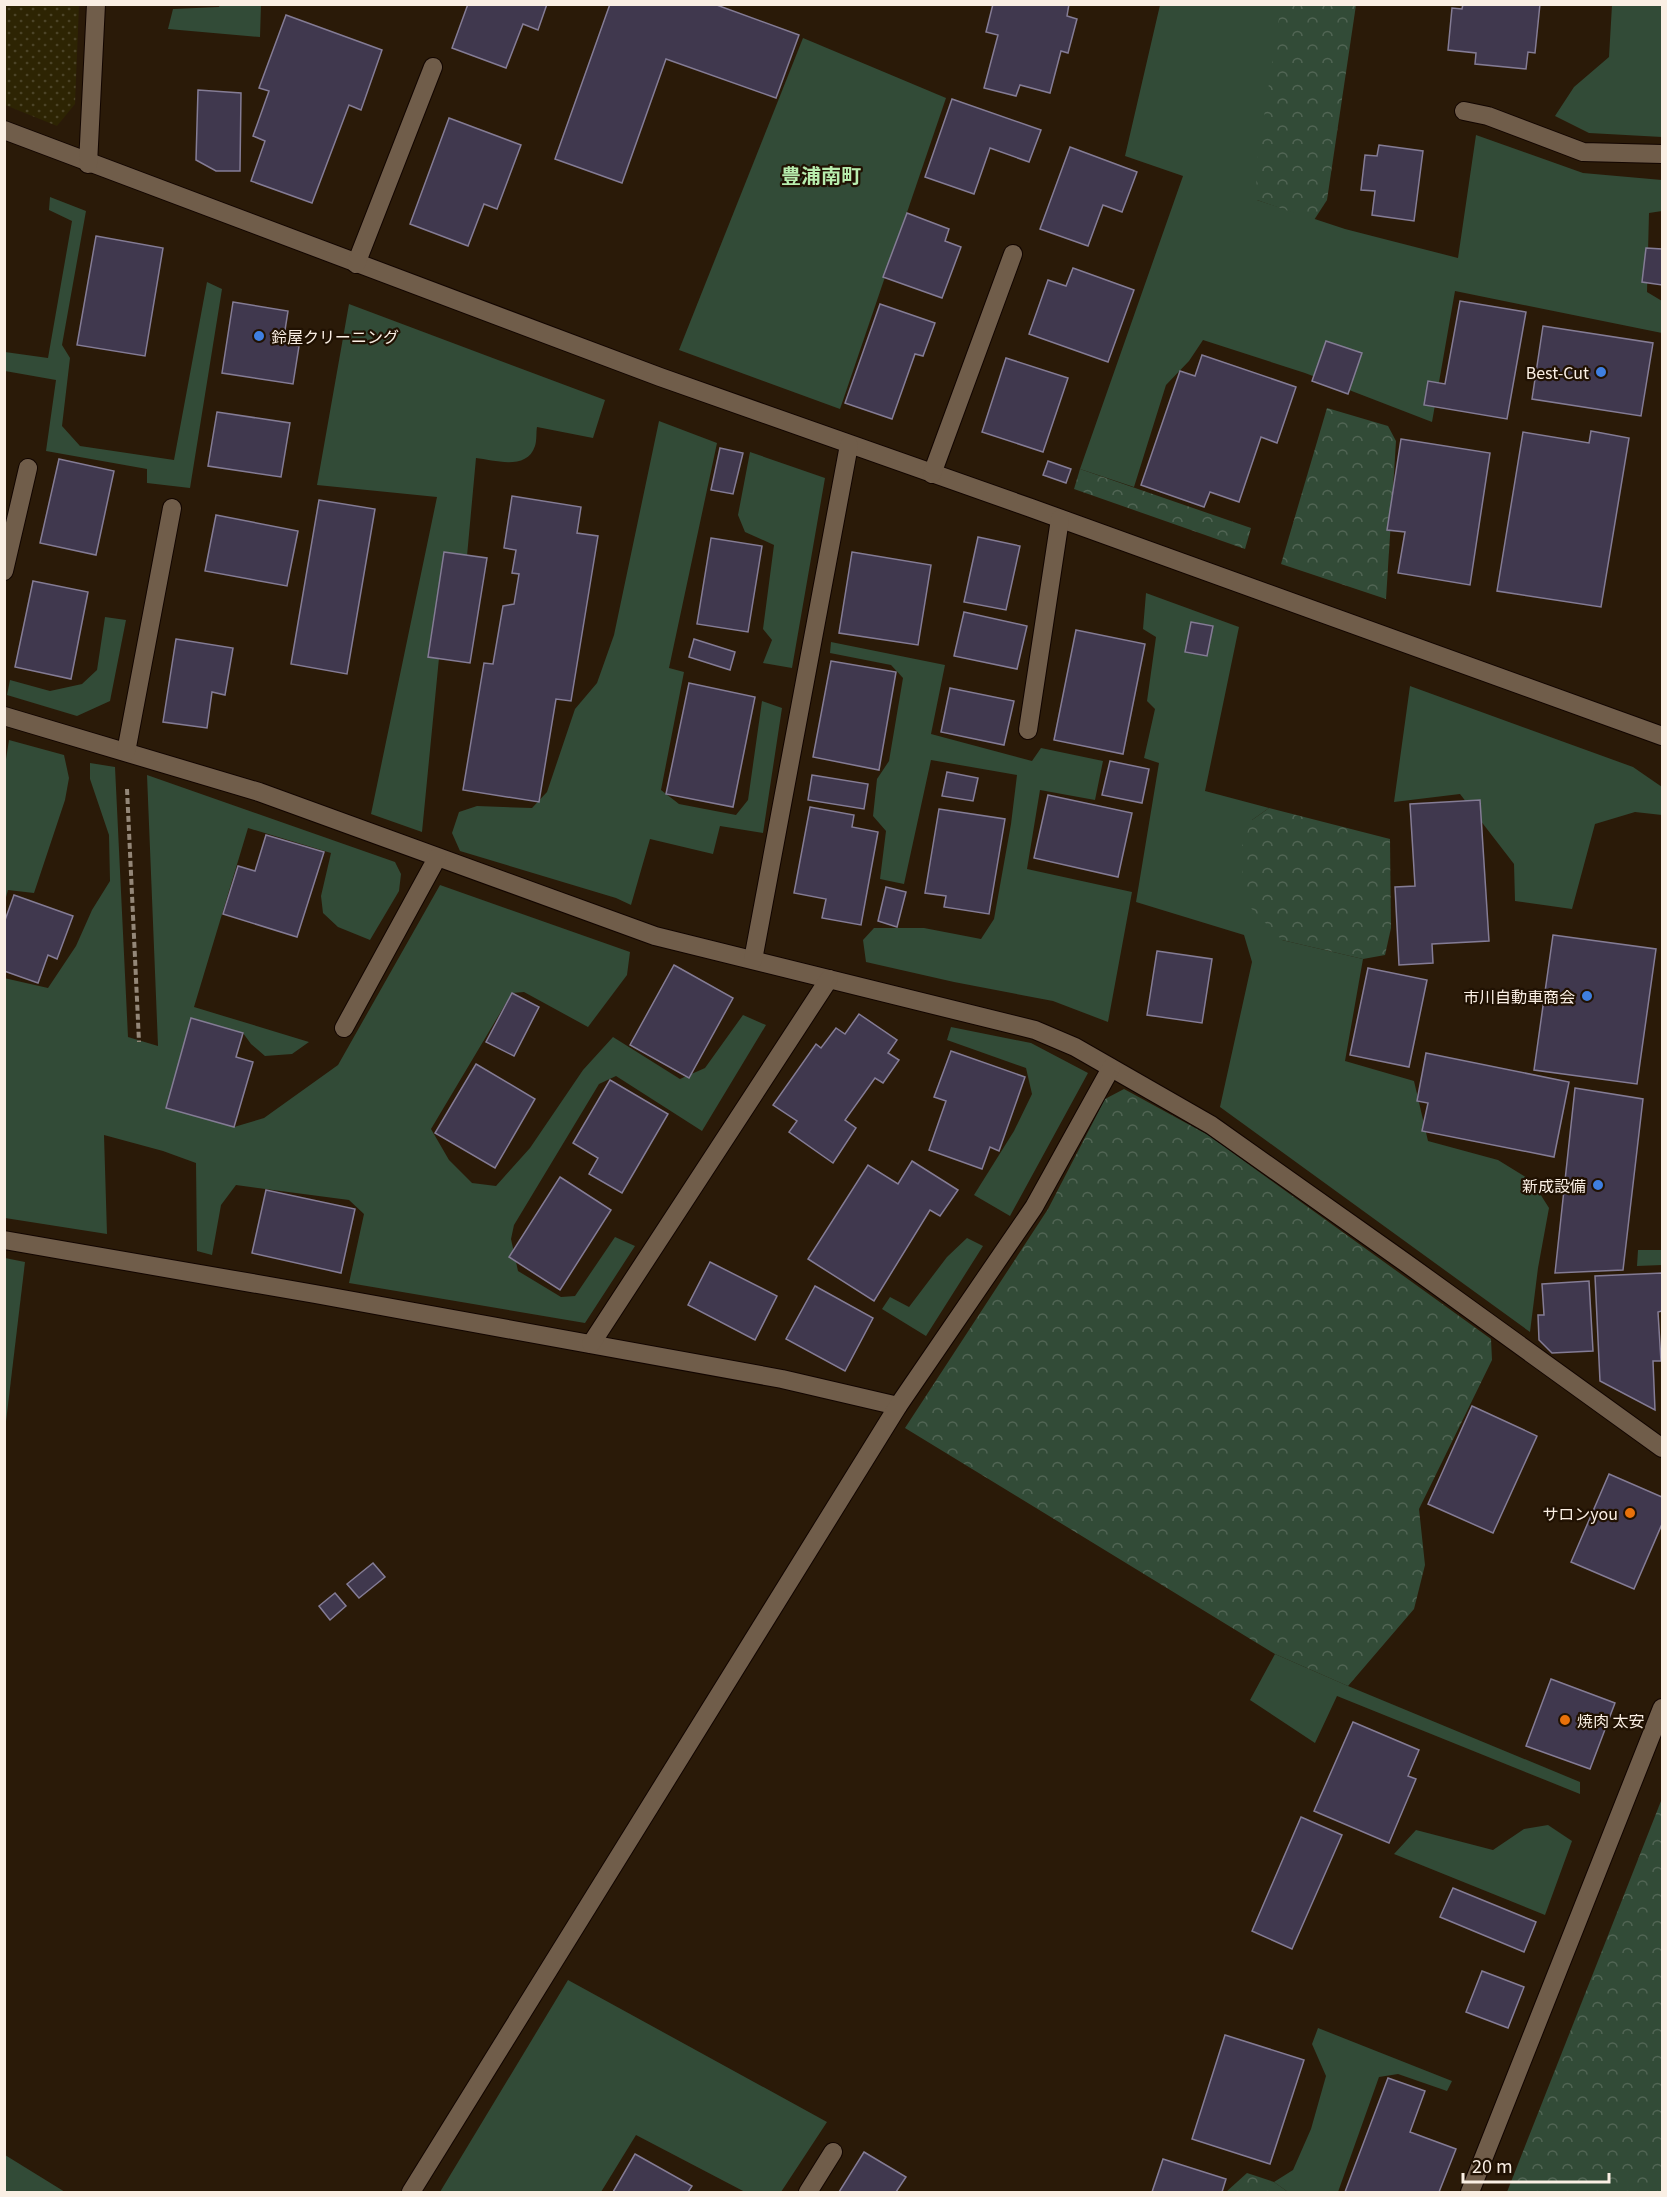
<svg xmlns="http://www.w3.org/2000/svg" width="1667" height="2197" font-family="Georgia,'Noto Sans JP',serif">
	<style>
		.green { fill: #324b37 }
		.forest { fill: url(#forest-crowns) }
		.sand { fill: url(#sand-dots) }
		.building { fill: #40384e; stroke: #847c95; stroke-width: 1.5 }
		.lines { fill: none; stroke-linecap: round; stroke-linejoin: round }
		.minor-casing { stroke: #120500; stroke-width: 20 }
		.path { stroke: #948778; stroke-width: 4; stroke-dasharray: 6 3; stroke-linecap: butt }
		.minor { stroke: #705d4a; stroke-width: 18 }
		.shop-dot { fill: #3f7fe0; stroke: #201102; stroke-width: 2 }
		.food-dot { fill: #e8710a; stroke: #201102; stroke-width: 2 }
		.labels { text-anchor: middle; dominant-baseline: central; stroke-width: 4.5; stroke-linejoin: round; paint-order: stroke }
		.poi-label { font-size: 16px; fill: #faefe4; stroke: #201102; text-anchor: end }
		.quarter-label { font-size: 20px; font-weight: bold; fill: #b8edae; stroke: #201102 }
	</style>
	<defs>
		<pattern id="forest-crowns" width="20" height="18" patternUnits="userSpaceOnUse" patternTransform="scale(1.5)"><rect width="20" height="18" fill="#324b37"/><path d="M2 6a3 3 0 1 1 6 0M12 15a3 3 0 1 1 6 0" fill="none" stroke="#516554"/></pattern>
		<pattern id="sand-dots" width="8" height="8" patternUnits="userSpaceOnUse" patternTransform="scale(1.5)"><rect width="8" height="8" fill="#2d2403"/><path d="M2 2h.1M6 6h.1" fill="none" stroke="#4c4428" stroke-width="1.8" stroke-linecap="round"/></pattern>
	</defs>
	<rect width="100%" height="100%" fill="#2a1a08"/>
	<g class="green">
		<polygon points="220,5 261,5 260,37 168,29 173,9 219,7"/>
		<polygon points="1160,5 1283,5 1257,200 1345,229 1458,258 1476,135 1583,173 1662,180 1662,211 1649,213 1647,292 1662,301 1662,333 1455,291 1432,422 1305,373 1203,340 1189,361 1166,385 1134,487 1080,469 1183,176 1125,156"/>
		<polygon points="1612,5 1662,5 1662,137 1589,133 1555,116 1574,87 1609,57"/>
		<polygon points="803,38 946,98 840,409 679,350"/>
		<polygon points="50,197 86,211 62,345 70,358 62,426 80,446 174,460 207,282 222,289 190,488 147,483 147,469 46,451 56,380 5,371 5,352 48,358 72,221 49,210"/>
		<path d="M349 304 605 400 593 438 537 427C536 432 537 440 535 446 527 471 494 460 476 458L467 556 444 552 428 656 439 658 422 832 371 814 437 497 317 485Z"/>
		<polygon points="659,421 717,443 669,668 684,672 661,790 679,804 736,815 748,800 762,701 782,708 763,833 720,826 713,854 650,839 631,905 616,898 460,851 452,833 459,812 477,806 532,808 547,792 575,709 597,683 614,635"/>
		<polygon points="750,452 825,478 792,668 763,663 772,640 763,629 774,545 745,532 738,515"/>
		<polygon points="1146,593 1239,627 1205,791 1269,808 1252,820 1282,940 1363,959 1345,1061 1414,1081 1428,1141 1498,1160 1532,1181 1549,1208 1538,1268 1530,1332 1220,1107 1252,962 1244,935 1136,902 1159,763 1144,758 1155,709 1147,701 1156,637 1143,629"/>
		<polygon points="105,617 126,620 110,701 77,716 7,695 10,680 50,691 82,684 97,670"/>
		<polygon points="831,642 945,665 931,734 1032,761 1041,748 1103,761 1095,800 1040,790 1027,869 1132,892 1108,1022 1053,1001 954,982 866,962 863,940 874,928 924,928 981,939 994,919 1011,824 1017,775 931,760 904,884 880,879 886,831 873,816 877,779 889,761 903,678 891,665 830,653"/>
		<polygon points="1410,686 1633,767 1662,787 1662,815 1635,812 1595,824 1572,909 1515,901 1514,864 1460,794 1394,802"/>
		<polygon points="9,740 64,755 69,778 65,800 34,893 8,890 5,901 4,772"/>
		<polygon points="90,763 115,767 128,1037 158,1046 147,775 395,862 401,874 399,891 370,940 338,927 323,913 321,896 331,853 248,828 194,1007 309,1042 292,1054 265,1056 251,1044 243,1033 191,1018 167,1108 234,1127 264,1118 338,1065 440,885 630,952 627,975 588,1027 524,992 512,993 431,1129 449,1160 472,1183 496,1186 530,1148 583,1070 613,1037 680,1079 705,1068 743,1015 766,1025 702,1131 616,1076 599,1084 514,1225 511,1239 518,1271 561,1297 575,1296 615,1237 635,1246 585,1323 349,1283 364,1214 349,1200 236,1185 221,1205 212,1255 197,1251 196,1163 163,1151 104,1135 107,1234 5,1218 4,978 48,988 76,946 92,910 110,881 109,835 90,779"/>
		<polygon points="951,1027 1031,1043 1088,1073 1010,1216 974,1195 1014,1131 1032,1094 1026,1068 947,1040"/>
		<polygon points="967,1238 983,1246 926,1336 882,1309 890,1297 909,1307 947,1257"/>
		<polygon points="1638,1250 1662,1250 1662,1265 1637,1266"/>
		<polygon points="5,1258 25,1262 5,1430 4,1258"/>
		<polygon points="1275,1654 1348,1686 1580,1782 1580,1794 1337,1696 1315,1743 1250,1700"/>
		<polygon points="1548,1825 1572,1841 1545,1915 1394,1854 1416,1830 1493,1850 1524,1829"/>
		<polygon points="568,1980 827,2122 781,2192 745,2192 636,2135 601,2192 440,2192"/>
		<polygon points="1318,2028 1452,2081 1447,2091 1398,2074 1379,2077 1338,2192 1288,2192 1274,2182 1293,2170 1311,2129 1326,2076 1312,2044"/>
		<polygon points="4,2155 5,2155 65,2192 5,2192"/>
	</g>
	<g class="forest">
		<polygon points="1281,5 1356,5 1327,200 1314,220 1257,200 1256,169"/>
		<polygon points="1327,408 1388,426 1396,441 1386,599 1281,564"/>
		<polygon points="1080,469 1251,528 1245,549 1074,489"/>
		<polygon points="1269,808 1390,839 1391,928 1385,955 1363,959 1282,940 1246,903 1240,851 1252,820"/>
		<polygon points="1124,1089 1208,1135 1491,1339 1492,1360 1419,1509 1425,1565 1414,1609 1348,1686 1275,1654 905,1428 1048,1209 1105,1099"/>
		<polygon points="1661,1801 1662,1801 1662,2192 1507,2192"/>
		<polygon points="1247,2173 1274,2182 1288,2192 1226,2192"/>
	</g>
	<polygon class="sand" points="4,5 79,5 75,104 57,126 5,105"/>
	<g class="building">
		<polygon points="468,4 547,4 538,30 523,24 506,68 452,48"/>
		<polygon points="610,4 714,4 799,35 776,98 666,59 622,183 555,159"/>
		<polygon points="993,4 1069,4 1067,16 1077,19 1068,53 1061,51 1050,93 1020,85 1016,96 984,88 998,35 986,32"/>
		<polygon points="1463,4 1540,4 1535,53 1528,52 1526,69 1475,64 1476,53 1448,50 1452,8 1462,9"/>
		<polygon points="286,15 382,50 361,110 349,105 312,203 251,181 265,141 253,136 269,91 259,88"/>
		<polygon points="198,90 241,93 240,171 216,171 196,160"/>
		<polygon points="952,99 1041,130 1029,162 990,148 974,194 925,177"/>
		<polygon points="449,118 521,145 497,209 484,204 468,246 410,224"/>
		<polygon points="1379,145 1423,151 1414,221 1372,215 1375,191 1361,190 1365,155 1377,156"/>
		<polygon points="1070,147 1137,172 1122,212 1103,205 1088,246 1040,229"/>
		<polygon points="907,213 949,229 945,241 961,247 942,298 883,277"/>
		<polygon points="96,236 163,248 145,356 77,345"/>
		<polygon points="1646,248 1662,249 1662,285 1642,282"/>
		<polygon points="1073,268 1134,290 1108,362 1029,334 1048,280 1066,286"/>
		<polygon points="1460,301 1526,312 1507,419 1424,405 1428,381 1445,384"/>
		<polygon points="233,302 288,311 283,343 299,346 293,384 222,373"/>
		<polygon points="880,304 935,323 923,356 915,354 892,419 845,403"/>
		<polygon points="1543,326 1653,343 1641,416 1532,399"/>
		<polygon points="1326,341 1362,353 1348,394 1312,381"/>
		<polygon points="1202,355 1296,387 1277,443 1261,437 1239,502 1210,492 1204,507 1141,485 1180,371 1195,376"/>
		<polygon points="1006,358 1068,378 1043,452 982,432"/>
		<polygon points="217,412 290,423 281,477 208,466"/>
		<polygon points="1591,431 1629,438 1601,607 1497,591 1523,432 1589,443"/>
		<polygon points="1401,439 1490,453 1470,585 1398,573 1405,532 1387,530"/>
		<polygon points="720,448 743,453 733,494 711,490"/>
		<polygon points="59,459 114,471 96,555 40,543"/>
		<polygon points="1048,461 1071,469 1066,483 1043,475"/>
		<polygon points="512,496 581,507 577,533 598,536 571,701 556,699 539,802 463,790 484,663 493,664 503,606 514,604 519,574 512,573 516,550 504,548"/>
		<polygon points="319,500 375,509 347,674 291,664"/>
		<polygon points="216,515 298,531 287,586 205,571"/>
		<polygon points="978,537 1020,546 1006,610 964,602"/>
		<polygon points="711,538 762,546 748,632 697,624"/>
		<polygon points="444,552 487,558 470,663 428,657"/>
		<polygon points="852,552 931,565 918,645 839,633"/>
		<polygon points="33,581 88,592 71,679 15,667"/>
		<polygon points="964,612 1027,626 1017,669 954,656"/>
		<polygon points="1191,622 1213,626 1207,656 1185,652"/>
		<polygon points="1076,630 1145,644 1123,754 1054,740"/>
		<polygon points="176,639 233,648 225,695 212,692 207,728 163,722"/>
		<polygon points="694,639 735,652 730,670 689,657"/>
		<polygon points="831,661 896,672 879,770 813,757"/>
		<polygon points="689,683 755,697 733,807 666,794"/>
		<polygon points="950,688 1014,701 1004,745 941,732"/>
		<polygon points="1110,761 1149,769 1142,803 1102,795"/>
		<polygon points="947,772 978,778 973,801 942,796"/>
		<polygon points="812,775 868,784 864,809 808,800"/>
		<polygon points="1048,795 1132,813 1118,877 1034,858"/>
		<polygon points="1480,800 1489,941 1432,944 1433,963 1399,965 1395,887 1415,886 1410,804"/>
		<polygon points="810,807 854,815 852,827 878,832 861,925 822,918 826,899 794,893"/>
		<polygon points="939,809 1005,819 989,914 944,907 946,896 925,893"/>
		<polygon points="266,835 324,852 297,937 223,914 238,866 255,871"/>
		<polygon points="886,887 906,892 897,927 878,921"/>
		<polygon points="14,895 73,916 57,959 48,955 38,983 4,971 4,923"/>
		<polygon points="1553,935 1656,949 1637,1084 1534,1070"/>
		<polygon points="1157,951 1212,959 1202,1023 1147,1015"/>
		<polygon points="674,965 733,998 689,1078 630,1045"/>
		<polygon points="1368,968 1427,980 1409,1067 1350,1055"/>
		<polygon points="512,993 539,1007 514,1056 486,1042"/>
		<polygon points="859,1014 897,1040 888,1053 899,1060 883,1083 875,1078 845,1120 856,1128 833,1163 789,1132 797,1121 773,1105 816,1044 821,1048 836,1028 845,1034"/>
		<polygon points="191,1018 243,1033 236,1057 253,1062 234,1127 166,1108"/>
		<polygon points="951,1051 1025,1077 999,1151 990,1147 982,1169 929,1150 946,1101 934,1097"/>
		<polygon points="1426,1053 1569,1082 1554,1157 1422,1131 1428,1103 1417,1101"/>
		<polygon points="476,1064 535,1099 495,1168 435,1133"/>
		<polygon points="610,1080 668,1114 622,1193 589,1174 598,1158 573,1143"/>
		<polygon points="1575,1088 1643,1099 1623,1270 1555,1273"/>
		<polygon points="912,1161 958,1190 940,1216 930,1210 874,1301 808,1259 868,1165 898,1184"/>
		<polygon points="560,1177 611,1210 560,1290 509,1257"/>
		<polygon points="266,1190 355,1209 341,1273 252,1253"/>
		<polygon points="710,1262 777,1296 755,1340 688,1305"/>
		<polygon points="1662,1273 1662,1311 1658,1312 1661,1361 1653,1361 1655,1410 1600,1381 1595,1276"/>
		<polygon points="1589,1281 1593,1351 1552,1353 1539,1340 1538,1315 1544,1315 1542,1284"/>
		<polygon points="815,1286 873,1318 845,1371 786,1339"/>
		<polygon points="1472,1406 1537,1436 1493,1533 1428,1504"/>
		<polygon points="1609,1474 1662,1497 1662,1524 1634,1589 1571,1562"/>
		<polygon points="373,1563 385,1577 359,1598 347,1584"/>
		<polygon points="335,1593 346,1606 330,1620 319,1606"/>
		<polygon points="1551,1679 1615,1703 1590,1769 1526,1746"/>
		<polygon points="1353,1722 1419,1750 1408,1776 1416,1779 1389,1843 1314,1811"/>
		<polygon points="1301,1817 1342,1835 1292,1949 1252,1931"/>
		<polygon points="1453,1888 1536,1922 1524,1952 1440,1917"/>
		<polygon points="1482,1971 1524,1987 1508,2028 1466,2012"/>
		<polygon points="1225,2035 1304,2060 1270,2164 1192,2139"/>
		<polygon points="1388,2078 1425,2091 1410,2132 1456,2149 1439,2192 1345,2192"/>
		<polygon points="864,2152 906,2177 896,2192 839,2192"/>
		<polygon points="635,2154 692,2186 688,2192 613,2192"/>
		<polygon points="1163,2159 1226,2179 1222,2192 1152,2192"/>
	</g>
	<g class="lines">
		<defs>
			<g id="minor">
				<polyline points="1464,111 1488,116 1583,152 1662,154"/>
				<polyline points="4,130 660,377 1031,508 1662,736"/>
				<polyline points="88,164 96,4"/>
				<polyline points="356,264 433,67"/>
				<polyline points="932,474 1013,254"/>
				<polyline points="4,571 28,468"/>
				<polyline points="4,716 259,792 655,936 1035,1030 1075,1047 1211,1125 1406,1263 1662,1448"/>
				<polyline points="1028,730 1060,519"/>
				<polyline points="126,752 172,508"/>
				<polyline points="753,960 849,445"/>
				<polyline points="344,1028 437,858"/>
				<polyline points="4,1240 315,1294 782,1379 898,1406"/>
				<polyline points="591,1344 829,979"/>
				<polyline points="411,2192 898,1406 1034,1207 1111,1068"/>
				<polyline points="808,2192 833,2152"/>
				<polyline points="1470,2192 1662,1708"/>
			</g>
		</defs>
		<use href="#minor" class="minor-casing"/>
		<polyline class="path" points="127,789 139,1042"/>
		<use href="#minor" class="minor"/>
	</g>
	<g class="shop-dot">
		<circle cx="259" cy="336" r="6"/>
		<circle cx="1601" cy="372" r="6"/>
		<circle cx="1587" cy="996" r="6"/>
		<circle cx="1598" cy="1185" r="6"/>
	</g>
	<g class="food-dot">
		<circle cx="1630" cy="1513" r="6"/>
		<circle cx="1565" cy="1720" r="6"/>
	</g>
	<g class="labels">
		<g class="poi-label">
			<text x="271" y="336" text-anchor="start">鈴屋クリーニング</text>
			<text x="1589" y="372">Best-Cut</text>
			<text x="1575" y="996">市川自動車商会</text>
			<text x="1586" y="1185">新成設備</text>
			<text x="1618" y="1513">サロンyou</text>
			<text x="1577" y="1720" text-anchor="start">焼肉 太安</text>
		</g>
		<g class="quarter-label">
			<text x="821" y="174">豊浦南町</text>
		</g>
	</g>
	<rect width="1667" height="2197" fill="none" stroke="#faefe4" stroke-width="12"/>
	<path d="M1463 2173v9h146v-9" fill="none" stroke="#faefe4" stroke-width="3"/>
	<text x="1472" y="2173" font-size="18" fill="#faefe4" stroke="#201102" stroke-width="4.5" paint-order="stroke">20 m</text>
</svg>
